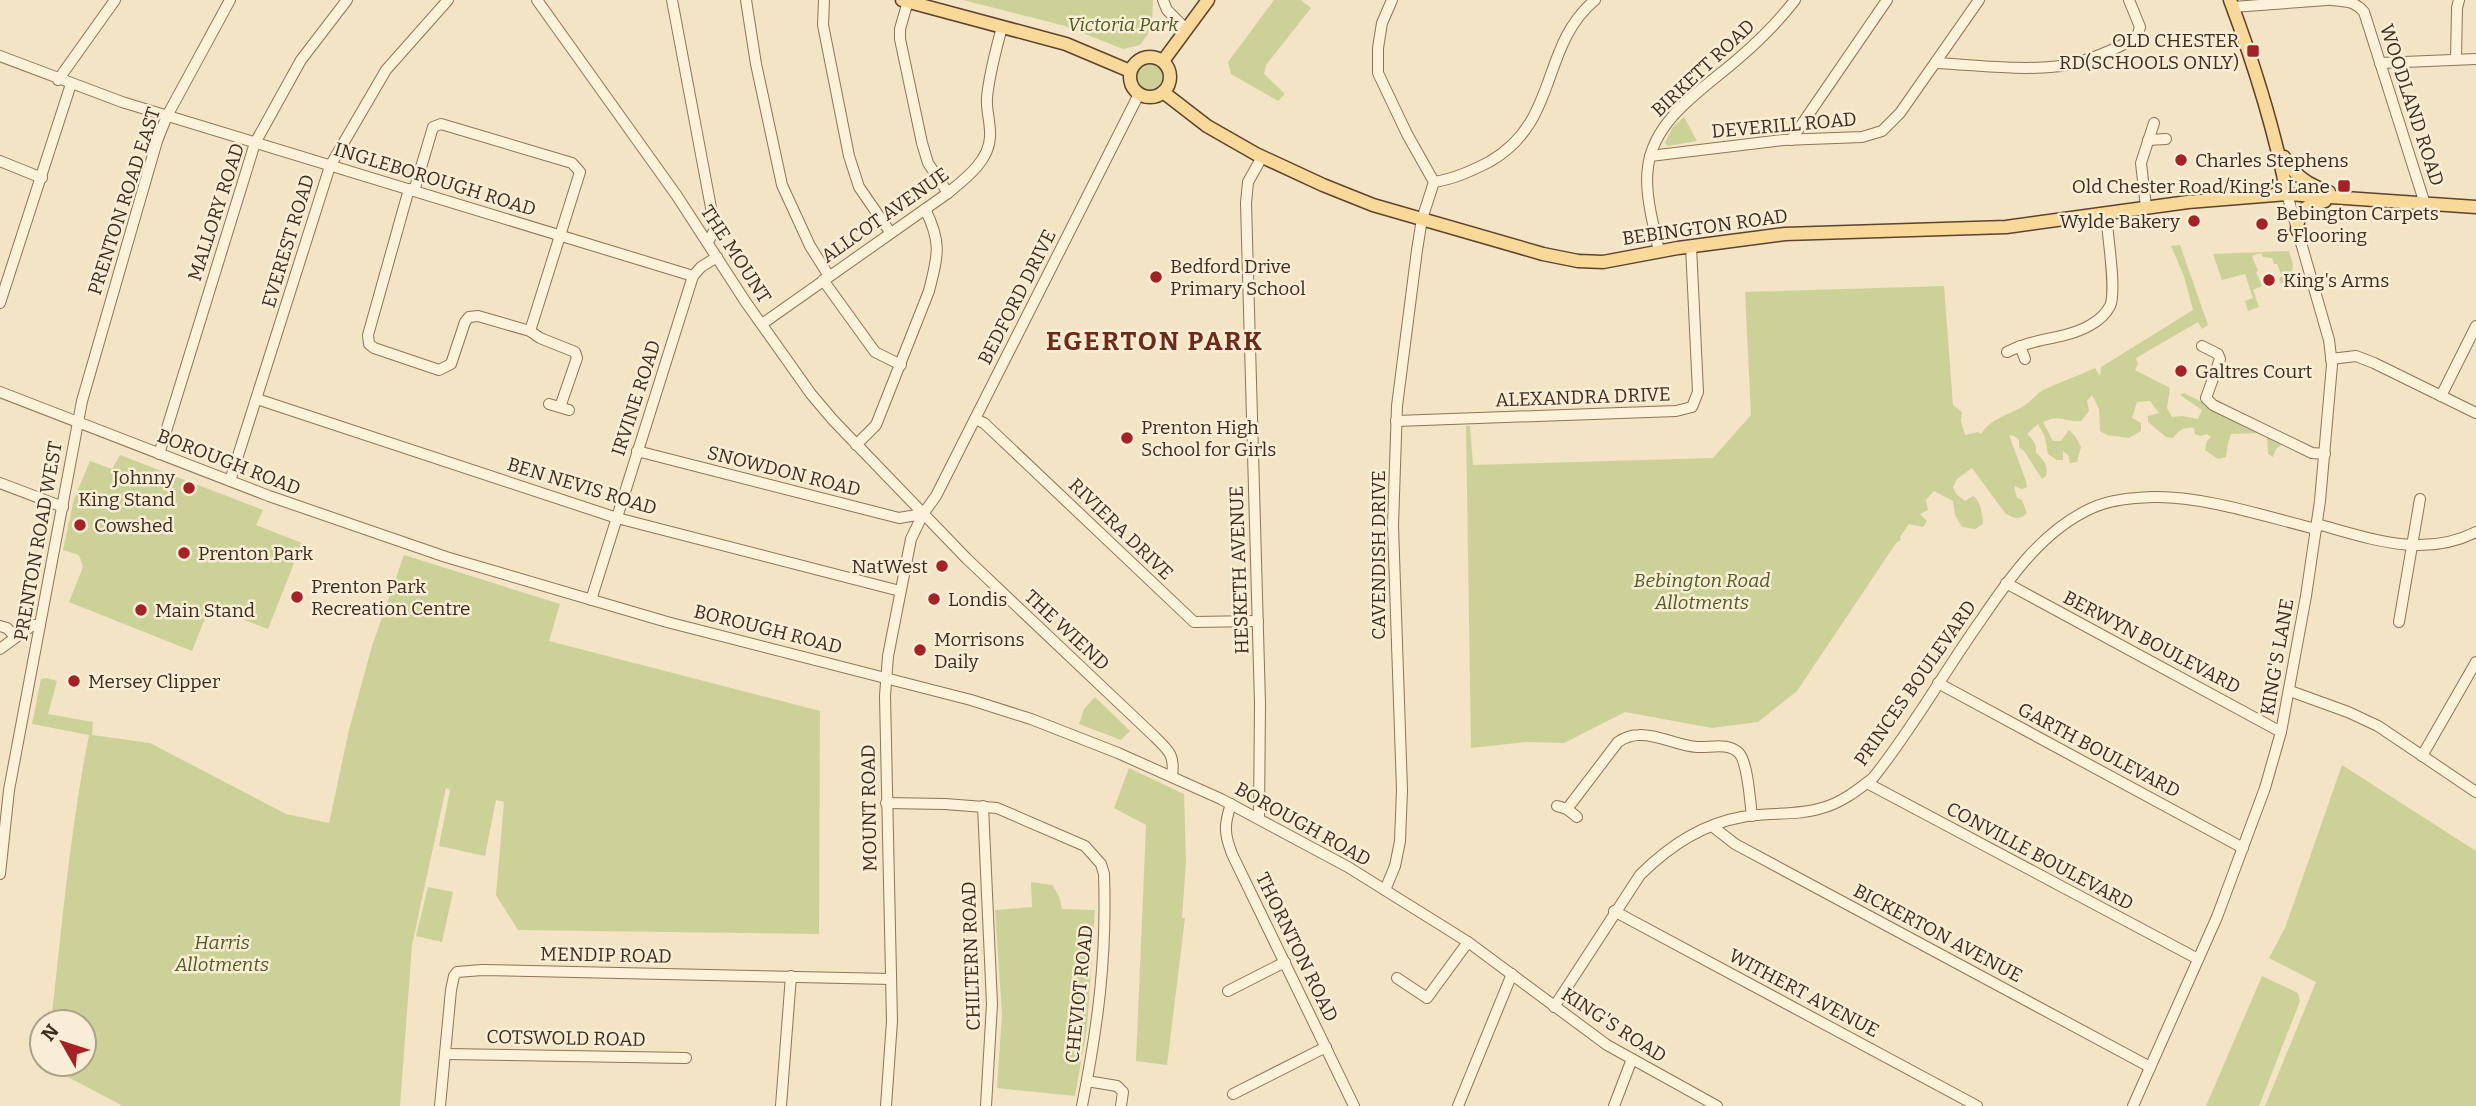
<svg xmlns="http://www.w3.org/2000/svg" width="2476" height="1106" font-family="Bitter,serif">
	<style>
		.green { fill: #ccd297 }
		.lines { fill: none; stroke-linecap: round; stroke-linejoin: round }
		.minor-casing { stroke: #8f7458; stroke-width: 12 }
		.major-casing { stroke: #5d422d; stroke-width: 15 }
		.minor { stroke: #fcf1d9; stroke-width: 10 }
		.major { stroke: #f8d99a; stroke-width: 12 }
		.poi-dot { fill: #a42226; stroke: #f9eed5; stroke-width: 2.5 }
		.labels { text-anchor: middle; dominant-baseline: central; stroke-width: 5; stroke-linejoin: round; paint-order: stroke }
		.park-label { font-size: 19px; font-style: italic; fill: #4f5c22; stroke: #f9eed5 }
		.poi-label { font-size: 19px; fill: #3e2d1e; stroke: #f9eed5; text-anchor: start }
		.street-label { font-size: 19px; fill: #3e2d1e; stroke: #f9eed5 }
		.district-label { font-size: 26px; font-weight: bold; letter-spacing: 2px; fill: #6f2919; stroke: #f9eed5 }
	</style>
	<rect width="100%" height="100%" fill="#f2e4c4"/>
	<g class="green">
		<polygon points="963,0 1153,0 1152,21 1148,34 1140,45 1123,49 1065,26"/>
		<polygon points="1274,0 1301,0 1311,8 1266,65 1264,74 1285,94 1278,101 1231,74 1228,62"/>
		<circle cx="1149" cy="77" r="15"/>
		<polygon points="1684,117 1697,141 1668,146 1665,143 1673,127"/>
		<path d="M2180 245 2208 325 2202 329 2198 322 2136 358 2138 364 2135 370 2170 388 2167 408 2172 417 2182 416 2198 419 2202 410 2180 395 2184 393 2280 441 2282 444 2276 449 2273 457 2268 454 2267 437 2258 433 2231 434 2228 443 2226 457 2218 459 2205 450 2207 441 2211 437 2207 434 2200 436 2195 434 2194 428C2184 427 2179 430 2173 438L2166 437 2148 422V416L2159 413 2150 401 2137 402 2132 418 2141 423V431L2129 438 2107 435 2100 431 2099 409 2092 395 2087 401 2089 411 2081 421C2064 423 2062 413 2043 422L2053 441H2061L2069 430 2075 436 2081 447 2077 462 2070 463 2068 455 2063 451V460H2057L2048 454 2045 437 2038 424 2027 434C2033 439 2037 445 2036 453 2045 461 2048 465 2046 476L2042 479 2024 451 2019 447V440L2014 436 2009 435 2026 481 2027 487 2022 489 2014 486 2017 498 2022 500 2027 513C2019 521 2013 518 2005 513L1972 468 1957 479 1953 487 1956 494 1965 501 1973 496C1982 502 1982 514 1983 524L1975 529 1962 527 1955 515 1953 501 1934 491 1926 500 1928 510 1920 514 1927 521 1923 527 1909 524 1900 537 1901 540 1896 543 1797 691 1758 722 1712 728 1625 712 1564 743 1526 742 1471 748 1466 426H1470L1473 465 1713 458 1751 415 1745 292 1944 286 1953 405 1962 412 1961 421 1965 435 1978 432 1981 434C1993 417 2005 417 2022 407 2030 403 2035 395 2043 390 2060 382 2078 376 2095 368L2100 376 2101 367 2193 310 2184 276 2171 246Z"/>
		<polygon points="2289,251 2293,265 2291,277 2281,284 2279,278 2282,276 2277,264 2274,264 2272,258 2263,257 2261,253 2252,256 2258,271 2256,272 2262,286 2253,290 2259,307 2248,311 2245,301 2253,298 2245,274 2222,280 2213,254"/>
		<polygon points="120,455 263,510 256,525 302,543 268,629 221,611 206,616 192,651 69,602 83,567 79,555 63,550 74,499 90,461 112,469"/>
		<path d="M404 555 560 604 549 641 820 711 819 934 518 930 496 895 504 802 496 800 485 856 439 846 450 790 446 788 412 945 400 1106H123L47 1066 84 1064V1022H51C62 926 70 830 89 735L32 724 41 679 47 678 57 681 48 714 93 722 92 735 150 743 286 814 329 823 349 730 372 646Z"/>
		<polygon points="1095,697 1130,731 1121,740 1079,724 1084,709"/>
		<polygon points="2342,765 2476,851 2476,1106 2265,1106 2316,982 2269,958 2285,928"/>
		<polygon points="1129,768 1184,794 1186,861 1182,918 1185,918 1167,1065 1136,1061 1146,825 1114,808"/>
		<polygon points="1031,882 1052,885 1059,896 1062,909 1095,910 1087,1028 1075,1096 997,1088 1002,1014 995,910 1032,907"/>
		<polygon points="428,887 453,892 442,942 416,936"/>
		<polygon points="2262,976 2298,993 2300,1001 2259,1106 2206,1106"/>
	</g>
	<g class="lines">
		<defs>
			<g id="minor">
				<path d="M537 0 677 196 745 301 811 394 833 420 967 559 1155 737C1169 751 1175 755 1172 776"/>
				<polyline points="672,0 715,229 708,242"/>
				<polyline points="746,0 756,64 782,185 810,246 829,276"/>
				<polyline points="824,0 823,25 849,156 859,187 890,232"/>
				<polyline points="1163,0 1167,10 1186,29"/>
				<path d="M2331 0C2344 1 2355 1 2364 12L2425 204"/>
				<polyline points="908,1 900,29 900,39 922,143 928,163 948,193"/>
				<polyline points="2233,7 2327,0"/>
				<polyline points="0,56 122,102 693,276"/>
				<polyline points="2456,59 2457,8 2459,0"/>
				<path d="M1936 63C1977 65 2020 71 2061 66 2083 63 2117 49 2137 37L2140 27 2129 0"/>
				<polyline points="2380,63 2476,59"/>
				<polyline points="58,80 115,0"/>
				<polyline points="1791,140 1887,0"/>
				<polyline points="2148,140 2166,139"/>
				<polyline points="1650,156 1783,140 1862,137 1882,131 1900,113 1979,0"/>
				<polyline points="0,161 42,178"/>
				<path d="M1434 182C1454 179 1471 171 1489 162 1560 122 1539 47 1595 0"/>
				<polyline points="409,189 368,335 369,344 374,348 439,370 451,364 465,322 469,317 478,316 530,331 540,338 575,352 577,358 560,407"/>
				<polyline points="414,191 433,127 441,124 572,163 580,172 530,331"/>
				<polyline points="2146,207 2141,163 2154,123"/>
				<path d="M1659 252C1654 225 1644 194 1648 167 1654 118 1705 88 1739 58 1760 40 1778 22 1795 0"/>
				<polyline points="823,280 875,352 901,365"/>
				<polyline points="0,303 71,84"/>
				<path d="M762 324 948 193C966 178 989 161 990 137 991 124 986 111 987 98 989 74 996 50 1002 27"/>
				<polyline points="2020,346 2025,359"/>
				<polyline points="2202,346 2218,354 2220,359 2206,398 2213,405 2312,453 2325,454"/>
				<path d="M2007 352C2030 341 2041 341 2065 335 2081 331 2102 322 2110 306 2117 291 2107 233 2106 213"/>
				<polyline points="2331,359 2356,356 2374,363 2476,413"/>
				<polyline points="0,392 269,496 446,557 667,622 971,700 1031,719 1118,753 1221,799 1348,867 1468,942 1607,1045 1717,1106"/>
				<polyline points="2441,396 2476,326"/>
				<polyline points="257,399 617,518 900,591"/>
				<polyline points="549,404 569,410"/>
				<polyline points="975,419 984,423 1194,622 1258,621"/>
				<polyline points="1396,421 1676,411 1692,407 1698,392 1691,246"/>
				<path d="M856 445 876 425 929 291C938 255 942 243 925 209"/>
				<polyline points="637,451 899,518 923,514"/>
				<polyline points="159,454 255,143 301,60 347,0"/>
				<polyline points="230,481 330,166 386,70 448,0"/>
				<polyline points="0,483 63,507"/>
				<path d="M2317 524C2369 538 2423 559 2476 532"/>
				<polyline points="2006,583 2281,732"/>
				<polyline points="591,600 693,276 701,267 717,257"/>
				<polyline points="2399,622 2420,499"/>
				<polyline points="0,626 7,628 15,637"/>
				<polyline points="0,649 33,625 40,625"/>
				<polyline points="1938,683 2243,848"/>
				<polyline points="2290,691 2348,712 2378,726 2476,792"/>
				<polyline points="2422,756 2476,662"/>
				<polyline points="1867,783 2198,959"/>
				<path d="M886 803 945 804 997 808 1085 846 1101 864 1104 874C1107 957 1098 1025 1082 1106"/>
				<path d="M1231 804C1224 825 1224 833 1232 854L1354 1106"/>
				<polyline points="983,806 992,1004 986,1106"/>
				<polyline points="1557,806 1567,809 1577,817"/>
				<path d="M1567 809 1618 742C1624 738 1631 735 1639 735 1658 734 1678 746 1697 747 1710 748 1728 742 1739 753 1748 763 1750 802 1752 816"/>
				<polyline points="1259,818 1260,703 1246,203 1248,182 1262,157"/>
				<polyline points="1712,826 1735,844 2150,1067"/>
				<polyline points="0,874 9,790 82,401 157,141 167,116 230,0"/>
				<polyline points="1385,890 1395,866 1400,841 1402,790 1393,526 1397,406 1417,250 1422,219 1434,182 1407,134 1378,73 1378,48 1382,23 1392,0"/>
				<polyline points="1614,911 1977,1106"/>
				<polyline points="1397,978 1427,998 1468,942"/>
				<polyline points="1228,991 1285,962"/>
				<path d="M1554 1007 1640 875C1668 847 1702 824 1742 817 1768 812 1797 816 1822 808 1841 803 1858 790 1873 778 1913 728 1944 672 1981 620 2010 577 2043 530 2092 508 2111 499 2134 498 2154 497 2204 496 2267 517 2316 529"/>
				<polyline points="445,1054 686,1058"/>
				<polyline points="1087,1081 1117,1086 1123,1092 1121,1106"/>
				<polyline points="1233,1094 1326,1047"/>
				<polyline points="440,1106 451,990 454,976 457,972 482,970 891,979"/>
				<polyline points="781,1106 791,976"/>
				<polyline points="886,1106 892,1021 885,696 888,656 911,539 923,514 936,496 1139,94"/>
				<polyline points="1458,1106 1512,974"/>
				<polyline points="1614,1106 1632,1059"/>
				<polyline points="2133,1106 2217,917 2265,788 2281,732 2306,596 2320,501 2332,365 2329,340 2287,194"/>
			</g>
			<g id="major">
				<polyline points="902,0 1066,44 1130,71"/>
				<path d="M2230 0C2254 64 2274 127 2287 194"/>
				<circle cx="1150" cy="77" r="20"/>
				<polyline points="1163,61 1208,0"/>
				<polyline points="1163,92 1207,126 1256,154 1323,185 1373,205 1543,254 1578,261 1603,262 1678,248 1785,234 2006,227 2188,202 2287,194 2476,207"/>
				<path d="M2284 157C2294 176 2309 185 2329 192"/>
				<path d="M2297 230C2298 211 2306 204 2325 201"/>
			</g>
		</defs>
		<use href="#minor" class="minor-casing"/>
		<use href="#major" class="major-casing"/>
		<use href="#minor" class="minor"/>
		<use href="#major" class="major"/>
	</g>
	<g class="poi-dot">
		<rect x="2246" y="44" width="14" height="14" rx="3.5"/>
		<circle cx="2181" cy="160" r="7"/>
		<rect x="2337" y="179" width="14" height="14" rx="3.5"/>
		<circle cx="2194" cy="221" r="7"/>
		<circle cx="2262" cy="224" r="7"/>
		<circle cx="1156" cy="277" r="7"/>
		<circle cx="2269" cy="280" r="7"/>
		<circle cx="2181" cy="371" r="7"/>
		<circle cx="1127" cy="438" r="7"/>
		<circle cx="189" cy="488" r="7"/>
		<circle cx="80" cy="525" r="7"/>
		<circle cx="184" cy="553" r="7"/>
		<circle cx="942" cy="566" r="7"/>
		<circle cx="297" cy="597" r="7"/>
		<circle cx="934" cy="599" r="7"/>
		<circle cx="141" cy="610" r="7"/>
		<circle cx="920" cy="650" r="7"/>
		<circle cx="74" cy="681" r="7"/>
	</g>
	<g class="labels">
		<g class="park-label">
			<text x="1123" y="24">Victoria Park</text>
			<text x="1702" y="580">Bebington Road<tspan x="1702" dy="22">Allotments</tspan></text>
			<text x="222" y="942">Harris<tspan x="222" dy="22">Allotments</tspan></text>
		</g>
		<g class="poi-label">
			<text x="2239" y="40" text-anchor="end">OLD CHESTER<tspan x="2239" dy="22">RD(SCHOOLS ONLY)</tspan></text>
			<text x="2195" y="160">Charles Stephens</text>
			<text x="2330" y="186" text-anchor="end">Old Chester Road/King's Lane</text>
			<text x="2276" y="213">Bebington Carpets<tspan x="2276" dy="22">&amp; Flooring</tspan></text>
			<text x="2180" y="221" text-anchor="end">Wylde Bakery</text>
			<text x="1170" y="266">Bedford Drive<tspan x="1170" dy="22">Primary School</tspan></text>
			<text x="2283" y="280">King's Arms</text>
			<text x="2195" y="371">Galtres Court</text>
			<text x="1141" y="427">Prenton High<tspan x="1141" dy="22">School for Girls</tspan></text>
			<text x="175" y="477" text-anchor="end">Johnny<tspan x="175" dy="22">King Stand</tspan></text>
			<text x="94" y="525">Cowshed</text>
			<text x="198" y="553">Prenton Park</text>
			<text x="928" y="566" text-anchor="end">NatWest</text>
			<text x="311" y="586">Prenton Park<tspan x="311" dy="22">Recreation Centre</tspan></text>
			<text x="948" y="599">Londis</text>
			<text x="155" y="610">Main Stand</text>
			<text x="934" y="639">Morrisons<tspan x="934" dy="22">Daily</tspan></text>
			<text x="88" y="681">Mersey Clipper</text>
		</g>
		<g class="street-label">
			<text transform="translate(1703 68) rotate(-43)">BIRKETT ROAD</text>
			<text transform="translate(2412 105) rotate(72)">WOODLAND ROAD</text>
			<text transform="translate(1784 125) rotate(-5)">DEVERILL ROAD</text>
			<text transform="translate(435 179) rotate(17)">INGLEBOROUGH ROAD</text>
			<text transform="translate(124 201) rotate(-72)">PRENTON ROAD EAST</text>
			<text transform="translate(216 212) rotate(-72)">MALLORY ROAD</text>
			<text transform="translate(885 215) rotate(-35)">ALLCOT AVENUE</text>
			<text transform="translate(1705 227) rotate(-8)">BEBINGTON ROAD</text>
			<text transform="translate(288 241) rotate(-73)">EVEREST ROAD</text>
			<text transform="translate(736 254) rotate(57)">THE MOUNT</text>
			<text transform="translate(1017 297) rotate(-63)">BEDFORD DRIVE</text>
			<text transform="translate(1583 397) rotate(-2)">ALEXANDRA DRIVE</text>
			<text transform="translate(636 398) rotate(-72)">IRVINE ROAD</text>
			<text transform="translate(229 462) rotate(21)">BOROUGH ROAD</text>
			<text transform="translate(784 471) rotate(14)">SNOWDON ROAD</text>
			<text transform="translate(582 486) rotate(17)">BEN NEVIS ROAD</text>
			<text transform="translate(1121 529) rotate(44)">RIVIERA DRIVE</text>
			<text transform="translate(38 541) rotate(-80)">PRENTON ROAD WEST</text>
			<text transform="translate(1378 555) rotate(-90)">CAVENDISH DRIVE</text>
			<text transform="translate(1239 570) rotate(-92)">HESKETH AVENUE</text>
			<text transform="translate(768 629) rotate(14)">BOROUGH ROAD</text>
			<text transform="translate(1067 630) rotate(43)">THE WIEND</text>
			<text transform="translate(2152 642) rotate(28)">BERWYN BOULEVARD</text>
			<text transform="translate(2277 657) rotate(-80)">KING'S LANE</text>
			<text transform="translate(1915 683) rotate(-55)">PRINCES BOULEVARD</text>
			<text transform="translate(2099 750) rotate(28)">GARTH BOULEVARD</text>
			<text transform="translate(869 808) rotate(-91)">MOUNT ROAD</text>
			<text transform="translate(1303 824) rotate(29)">BOROUGH ROAD</text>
			<text transform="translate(2040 856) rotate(28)">CONVILLE BOULEVARD</text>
			<text transform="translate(1938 933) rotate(28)">BICKERTON AVENUE</text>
			<text transform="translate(1297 947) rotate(64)">THORNTON ROAD</text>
			<text transform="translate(606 955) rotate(1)">MENDIP ROAD</text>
			<text transform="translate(971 956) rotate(-92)">CHILTERN ROAD</text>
			<text transform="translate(1804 993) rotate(28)">WITHERT AVENUE</text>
			<text transform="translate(1079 994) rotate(-84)">CHEVIOT ROAD</text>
			<text transform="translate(1614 1025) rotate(33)">KING'S ROAD</text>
			<text transform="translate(566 1038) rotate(1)">COTSWOLD ROAD</text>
		</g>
		<g class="district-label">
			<text x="1155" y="341">EGERTON PARK</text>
		</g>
	</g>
	<g transform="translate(63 1043) rotate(309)"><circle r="33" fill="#f9eed5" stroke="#aea18c" stroke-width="2"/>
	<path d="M0-5L12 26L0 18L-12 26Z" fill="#a42226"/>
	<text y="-10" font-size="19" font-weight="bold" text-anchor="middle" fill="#3e2d1e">N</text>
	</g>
</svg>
